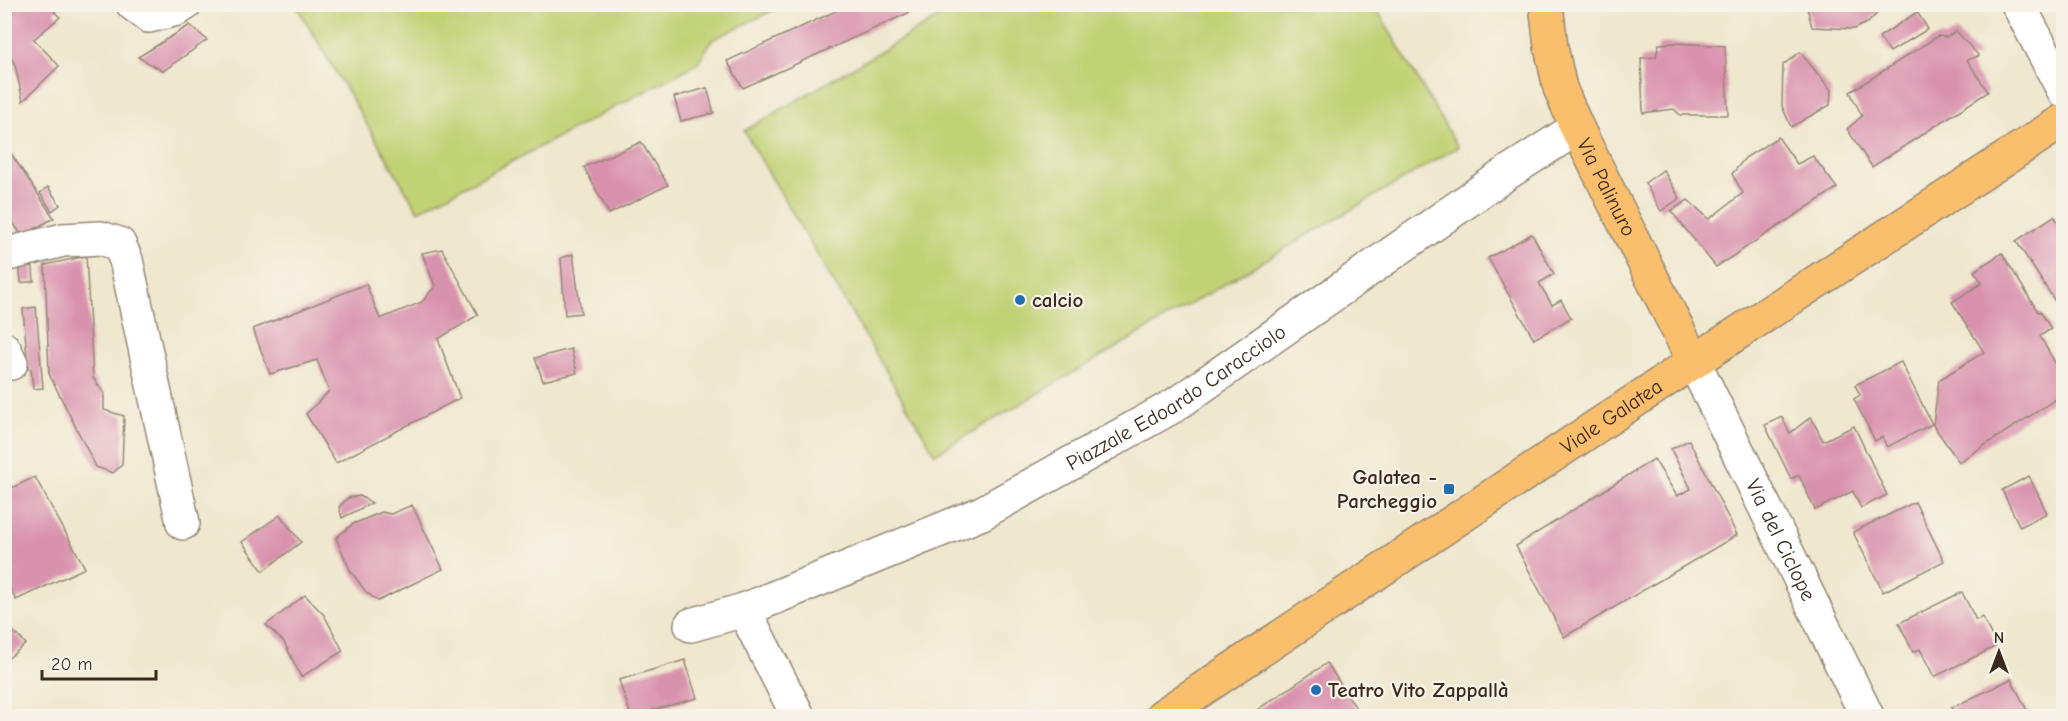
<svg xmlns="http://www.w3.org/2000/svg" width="2068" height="721" font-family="'Comic Neue',sans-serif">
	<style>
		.green { fill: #c1d274; stroke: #7e7e49; stroke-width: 1.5 }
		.building { fill: #d992ae }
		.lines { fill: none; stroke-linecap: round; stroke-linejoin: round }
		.minor-casing { stroke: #958876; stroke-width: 36 }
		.major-casing { stroke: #958876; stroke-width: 36 }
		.minor { stroke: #fff; stroke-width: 33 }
		.major { stroke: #f9bf6d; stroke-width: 33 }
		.poi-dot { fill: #1f6fb2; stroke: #f7f3e8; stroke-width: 2 }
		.labels { text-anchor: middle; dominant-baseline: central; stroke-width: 4.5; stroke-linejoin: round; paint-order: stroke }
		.street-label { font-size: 21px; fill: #3b2a1e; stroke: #f7f3e8 }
		.poi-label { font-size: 21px; font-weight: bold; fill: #3b2a1e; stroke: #f7f3e8; text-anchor: start }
	</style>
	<rect width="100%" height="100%" fill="#f7f3e8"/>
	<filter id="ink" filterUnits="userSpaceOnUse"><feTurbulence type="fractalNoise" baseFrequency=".0167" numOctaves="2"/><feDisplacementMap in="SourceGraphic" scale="12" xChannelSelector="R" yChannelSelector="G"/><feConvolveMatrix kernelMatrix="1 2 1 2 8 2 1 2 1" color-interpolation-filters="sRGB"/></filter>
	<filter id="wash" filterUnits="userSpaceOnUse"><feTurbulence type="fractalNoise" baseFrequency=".008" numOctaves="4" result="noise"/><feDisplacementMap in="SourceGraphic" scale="24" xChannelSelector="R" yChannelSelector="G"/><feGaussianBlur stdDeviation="1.35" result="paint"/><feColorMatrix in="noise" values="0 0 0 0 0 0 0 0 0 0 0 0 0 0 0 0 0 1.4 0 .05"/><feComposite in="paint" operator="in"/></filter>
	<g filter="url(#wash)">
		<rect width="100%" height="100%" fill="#efe7ce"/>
		<g class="green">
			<polygon points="296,5 784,5 712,40 697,64 418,211"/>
			<polygon points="1374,5 1458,147 935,454 744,131 960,5"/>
		</g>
		<g id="blocks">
			<g class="building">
				<polygon points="4,4 62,4 54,12 60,17 34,39 59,66 23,101 15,65 4,44"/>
				<polygon points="851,4 928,4 743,88 727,61"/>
				<polygon points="1806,4 1882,4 1880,10 1869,22 1854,29 1812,27"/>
				<polygon points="1917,12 1928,29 1890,52 1879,37"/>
				<polygon points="190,25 207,40 163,71 138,57"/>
				<polygon points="1956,31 1979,56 1967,60 1988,92 1872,167 1847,129 1862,116 1850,92 1938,36 1947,37"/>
				<polygon points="1675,43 1725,46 1728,115 1680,115 1674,109 1643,113 1641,58 1656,57 1659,44"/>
				<polygon points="1800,52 1831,90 1830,105 1791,127 1782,106 1783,65"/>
				<polygon points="707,88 714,113 681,121 674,97"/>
				<polygon points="1778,137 1797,164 1813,156 1837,188 1716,267 1671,211 1688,200 1709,219 1743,193 1732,174 1745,158"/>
				<polygon points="641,142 668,185 609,214 584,167"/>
				<polygon points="4,143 54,218 22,236 4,209"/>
				<polygon points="1663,170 1680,198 1661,211 1645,183"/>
				<polygon points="48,187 60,205 52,211 40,193"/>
				<polygon points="2054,216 2064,230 2064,315 2016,241"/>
				<polygon points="1532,234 1554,274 1539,283 1552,305 1561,300 1571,318 1534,339 1488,258"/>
				<polygon points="442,249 478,315 438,339 460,398 336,463 306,414 329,391 317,360 270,374 253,329 366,284 380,319 422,302 435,286 422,253"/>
				<polygon points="2002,253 2038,312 2040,311 2051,329 2040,336 2064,379 2064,394 1959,462 1933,425 1939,380 1984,352 1952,302 1982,283 1974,271"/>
				<polygon points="573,254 581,313 565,315 561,258"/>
				<polygon points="86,256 93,378 104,393 104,410 124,416 122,465 113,473 96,467 49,374 45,265"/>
				<polygon points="32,258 34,281 21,283 19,260"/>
				<polygon points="36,307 43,388 33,389 31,369 28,369 23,309"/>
				<polygon points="571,349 577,373 543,381 535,358"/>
				<polygon points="1901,362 1932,424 1887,447 1882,437 1875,441 1854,399 1860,395 1855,385"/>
				<polygon points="1782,417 1790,433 1811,417 1823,441 1854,426 1887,495 1861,508 1853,491 1815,510 1799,475 1791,479 1765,425"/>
				<polygon points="1689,440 1737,535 1564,637 1516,546 1654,459 1677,496 1691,489 1671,449"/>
				<polygon points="2029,476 2047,513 2020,527 2002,490"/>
				<polygon points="35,477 85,568 16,600 4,575 4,485 14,487"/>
				<polygon points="360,496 372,503 342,518 339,507 348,498"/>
				<polygon points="1915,502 1944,561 1883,592 1853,532"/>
				<polygon points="412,505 443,569 378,601 366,592 350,570 336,538 353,524 382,512 391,514"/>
				<polygon points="280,515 301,542 263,571 242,542"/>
				<polygon points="1962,592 1976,620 1982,617 1997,646 1934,677 1920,649 1913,652 1899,623"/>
				<polygon points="305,595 324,615 343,651 301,677 284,642 266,625"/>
				<polygon points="10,628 26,644 6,660 4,658 4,631"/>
				<polygon points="685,660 697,698 631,716 619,680"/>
				<polygon points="1327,663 1361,716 1248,716"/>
				<polygon points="2011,679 2030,716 1956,716 1951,708"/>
			</g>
		</g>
	</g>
	<g filter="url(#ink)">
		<use href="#blocks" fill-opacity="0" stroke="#958876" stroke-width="1.5"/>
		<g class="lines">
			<defs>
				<g id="minor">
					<polyline points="133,4 149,16 177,9 185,4"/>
					<polyline points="2018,4 2064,91"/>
					<polyline points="4,253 12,253 63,240 101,238 119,244 126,260 183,523"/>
					<polyline points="4,349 11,363"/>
					<path id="s1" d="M1694 362 1867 716"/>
					<polyline points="744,610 798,716"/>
					<path id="s2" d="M691 625 744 610 982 513 1175 405 1507 173 1577 128"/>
				</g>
				<g id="major">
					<path id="s3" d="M1546 4 1551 47 1560 88 1577 128 1694 362"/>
					<path id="s4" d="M1162 716 1672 376 2064 120"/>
				</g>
			</defs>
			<use href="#minor" class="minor-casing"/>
			<use href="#major" class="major-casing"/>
			<use href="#minor" class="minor"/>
			<use href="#major" class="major"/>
		</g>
	</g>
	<g class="poi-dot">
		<circle cx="1020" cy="300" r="6"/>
		<rect x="1443" y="483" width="12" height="12" rx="3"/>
		<circle cx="1316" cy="690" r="6"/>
	</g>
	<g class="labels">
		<g class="street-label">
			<text stroke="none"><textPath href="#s3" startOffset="195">Via Palinuro</textPath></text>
			<text stroke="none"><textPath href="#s2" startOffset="538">Piazzale Edoardo Caracciolo</textPath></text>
			<text stroke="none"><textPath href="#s4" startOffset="540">Viale Galatea</textPath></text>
			<text stroke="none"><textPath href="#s1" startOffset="198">Via del Ciclope</textPath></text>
		</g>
		<g class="poi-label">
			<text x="1032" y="300">calcio</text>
			<text x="1437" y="477" text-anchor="end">Galatea -<tspan x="1437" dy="24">Parcheggio</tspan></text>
			<text x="1328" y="690">Teatro Vito Zappallà</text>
		</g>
	</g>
	<rect width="2068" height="721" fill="none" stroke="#f7f3e8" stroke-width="24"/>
	<g transform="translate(1999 652)" stroke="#f7f3e8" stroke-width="4.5" paint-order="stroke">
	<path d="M0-4.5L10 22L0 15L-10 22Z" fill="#3b2a1e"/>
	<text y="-9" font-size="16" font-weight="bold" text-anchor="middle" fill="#3b2a1e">N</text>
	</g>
	<path d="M42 670v9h114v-9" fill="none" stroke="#3b2a1e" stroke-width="3"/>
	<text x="51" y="670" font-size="18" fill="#3b2a1e" stroke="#f7f3e8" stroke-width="4.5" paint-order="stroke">20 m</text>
</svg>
